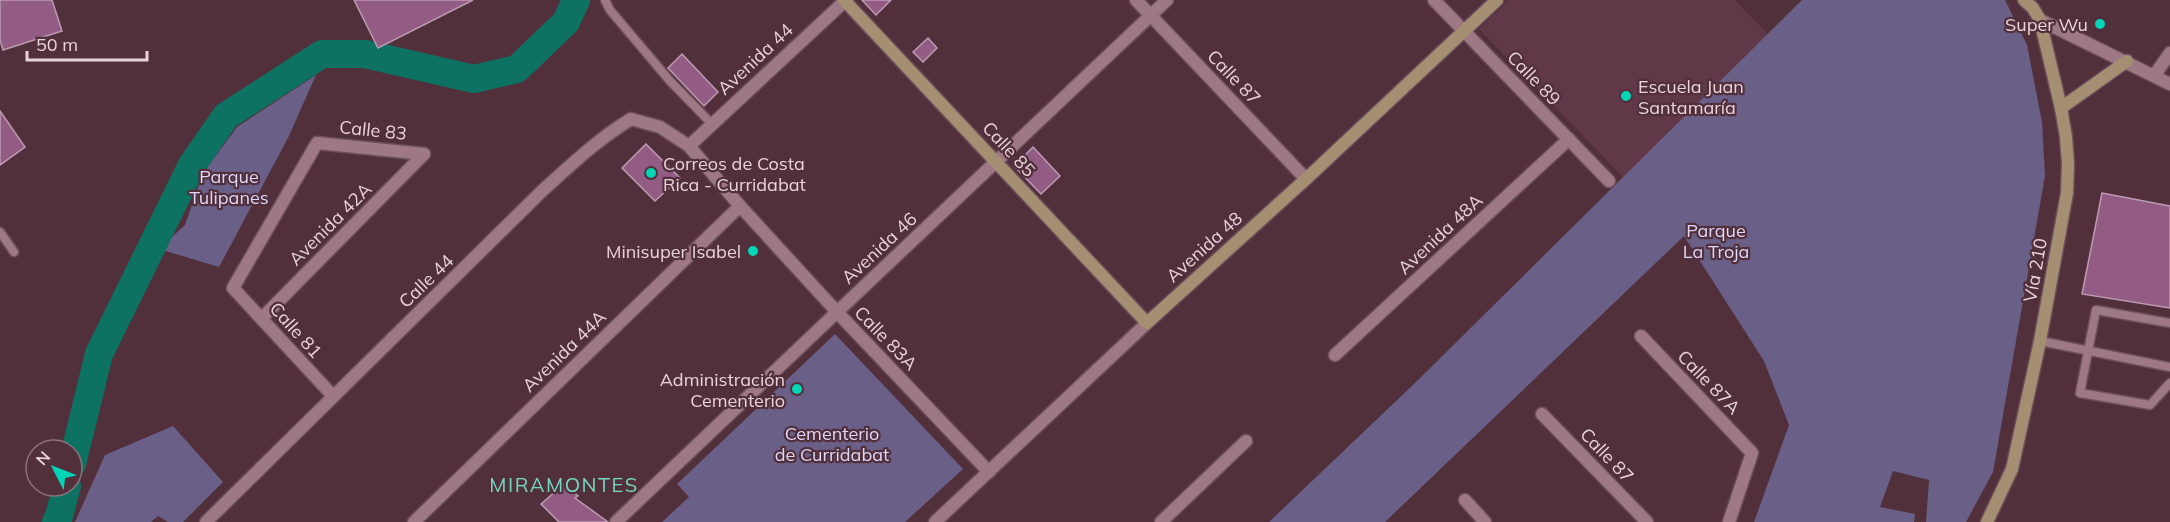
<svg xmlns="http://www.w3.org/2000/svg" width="2170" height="522" font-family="Mulish,sans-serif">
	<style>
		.built { fill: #613847 }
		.green { fill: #6a5f87 }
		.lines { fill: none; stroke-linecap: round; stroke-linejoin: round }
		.river { stroke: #0d7261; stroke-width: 28 }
		.building { fill: #925c84; stroke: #bc9ab2; stroke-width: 1.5 }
		.service-casing { stroke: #6c4f5a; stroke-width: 11 }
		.minor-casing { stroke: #6c4f5a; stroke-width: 15 }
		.tertiary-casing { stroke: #6c4f5a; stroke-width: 15 }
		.secondary-casing { stroke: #6c4f5a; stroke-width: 15 }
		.service { stroke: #9f7885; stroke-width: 8 }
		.minor { stroke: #9f7885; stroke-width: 12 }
		.tertiary { stroke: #9f7885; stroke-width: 12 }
		.secondary { stroke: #a58f72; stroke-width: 12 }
		.poi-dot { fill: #04d5b6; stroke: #51303c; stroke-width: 2 }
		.labels { text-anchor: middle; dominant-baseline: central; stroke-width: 4.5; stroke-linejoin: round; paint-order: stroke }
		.poi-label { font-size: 18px; fill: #e9d3da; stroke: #51303c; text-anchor: end }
		.street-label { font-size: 18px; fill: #e9d3da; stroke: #51303c }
		.park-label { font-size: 18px; fill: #dfd7f9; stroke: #51303c }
		.neighbourhood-label { font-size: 20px; letter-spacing: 1.5px; fill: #73d7c0; stroke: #51303c }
	</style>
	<rect width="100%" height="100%" fill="#51303c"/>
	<polygon class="built" points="1509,0 1735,0 1770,36 1625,179 1479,29"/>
	<g class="green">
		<polygon points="1802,0 2005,0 2027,45 2042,122 2045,176 1993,472 1966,522 1926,522 1929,480 1893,471 1880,507 1915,514 1914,522 1754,522 1789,425 1764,361 1684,236 1385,522 1269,522 1416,382"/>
		<polygon points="316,75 288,138 219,267 159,249 185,225 203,173 237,127"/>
		<polygon points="835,334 963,469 905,522 662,522 689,497 677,484"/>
		<polygon points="173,426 223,482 183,522 168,522 158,516 151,522 75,522 105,455"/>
	</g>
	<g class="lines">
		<g class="river">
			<polyline points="72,464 99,354 192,165 226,116 322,54 365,54 474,79 517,69 566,22 576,0"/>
			<polyline points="56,522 59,516 67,486"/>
		</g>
	</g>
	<g class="building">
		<polygon points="0,0 52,0 62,31 3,50 0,40"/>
		<polygon points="354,0 473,0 378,48"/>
		<polygon points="862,0 891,0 876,15"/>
		<polygon points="928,38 937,48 923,62 913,52"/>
		<polygon points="682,54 718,92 704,106 668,68"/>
		<polygon points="0,111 25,147 0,165"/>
		<polygon points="646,144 680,178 655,201 622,168"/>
		<polygon points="1033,147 1060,176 1041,194 1014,166"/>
		<polygon points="2102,193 2170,206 2170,308 2082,294"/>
		<polygon points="564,484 578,496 575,498 608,522 559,522 541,504"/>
	</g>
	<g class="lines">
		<defs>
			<g id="service">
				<polyline points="605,0 610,10 670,81 712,124"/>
				<polyline points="0,232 14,252"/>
				<polyline points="2170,323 2096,310 2080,393 2150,405 2170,383"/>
				<polyline points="2040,341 2170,367"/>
			</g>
			<g id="minor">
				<polyline points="1136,0 1306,179"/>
				<polyline points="1434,0 1609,181"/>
				<polyline points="2040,20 2170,84"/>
				<polyline points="2154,76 2170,53"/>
				<polyline points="689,146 846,0"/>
				<polyline points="262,318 424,154"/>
				<polyline points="1641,336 1752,453 1729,522"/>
				<polyline points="1335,355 1569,139"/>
				<polyline points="333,396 233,288 317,143 424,154"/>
				<polyline points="1542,414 1647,522"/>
				<polyline points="1465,500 1485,522"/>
				<path d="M206 522 543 190C571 165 598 139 631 119L660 127 689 146 740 206 837 312 616 522"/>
				<polyline points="414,522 740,206"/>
				<polyline points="1161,522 1246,441"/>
			</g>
			<g id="tertiary">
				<polyline points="989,472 837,312 1167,0"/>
				<polyline points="935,522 1147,323"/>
			</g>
			<g id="secondary">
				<polyline points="844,0 1147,323 1306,179 1497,0"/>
				<polyline points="2061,108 2127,61"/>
				<polyline points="1987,522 2012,469 2040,341 2067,193 2068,164 2066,137 2061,108 2040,20 2033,8 2024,0"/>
			</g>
		</defs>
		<use href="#service" class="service-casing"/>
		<use href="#minor" class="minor-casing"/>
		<use href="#tertiary" class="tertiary-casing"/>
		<use href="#secondary" class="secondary-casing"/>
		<use href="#service" class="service"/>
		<use href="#minor" class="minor"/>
		<use href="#tertiary" class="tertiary"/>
		<use href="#secondary" class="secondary"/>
	</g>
	<g class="poi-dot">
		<circle cx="2100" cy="24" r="6"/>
		<circle cx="1626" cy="96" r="6"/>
		<circle cx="651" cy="173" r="6"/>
		<circle cx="753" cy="251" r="6"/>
		<circle cx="797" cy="389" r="6"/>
	</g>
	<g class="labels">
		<g class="poi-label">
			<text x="2088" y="24">Super Wu</text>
			<text x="1638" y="86" text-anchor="start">Escuela Juan<tspan x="1638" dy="21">Santamaría</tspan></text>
			<text x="663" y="163" text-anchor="start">Correos de Costa<tspan x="663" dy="21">Rica - Curridabat</tspan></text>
			<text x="741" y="251">Minisuper Isabel</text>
			<text x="785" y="379">Administración<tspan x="785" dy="21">Cementerio</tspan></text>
		</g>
		<g class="street-label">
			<text transform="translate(755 59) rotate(-43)">Avenida 44</text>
			<text transform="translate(1234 77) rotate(46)">Calle 87</text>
			<text transform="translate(1534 78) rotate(46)">Calle 89</text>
			<text transform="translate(373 130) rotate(6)">Calle 83</text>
			<text transform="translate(1009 149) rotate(47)">Calle 85</text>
			<text transform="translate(330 224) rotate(-45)">Avenida 42A</text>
			<text transform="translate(1440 234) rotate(-43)">Avenida 48A</text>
			<text transform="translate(1204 247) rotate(-42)">Avenida 48</text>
			<text transform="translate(879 248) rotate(-43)">Avenida 46</text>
			<text transform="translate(2035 270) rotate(-80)">Vía 210</text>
			<text transform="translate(426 281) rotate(-44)">Calle 44</text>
			<text transform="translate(296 330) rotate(48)">Calle 81</text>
			<text transform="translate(886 338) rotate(46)">Calle 83A</text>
			<text transform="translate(564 351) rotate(-44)">Avenida 44A</text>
			<text transform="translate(1709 382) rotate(46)">Calle 87A</text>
			<text transform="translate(1607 455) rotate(46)">Calle 87</text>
		</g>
		<g class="park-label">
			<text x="229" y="176">Parque<tspan x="229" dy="21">Tulipanes</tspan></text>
			<text x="1716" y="230">Parque<tspan x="1716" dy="21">La Troja</tspan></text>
			<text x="832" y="433">Cementerio<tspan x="832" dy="21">de Curridabat</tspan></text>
		</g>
		<g class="neighbourhood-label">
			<text x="564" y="484">MIRAMONTES</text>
		</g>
	</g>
	<g transform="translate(54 468) rotate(312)"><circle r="28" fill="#51303c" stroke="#8e717b" stroke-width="1.5"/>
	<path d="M0-4.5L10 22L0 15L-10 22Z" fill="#04d5b6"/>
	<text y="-9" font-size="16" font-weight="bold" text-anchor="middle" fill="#e9d3da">N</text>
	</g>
	<path d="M27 51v9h120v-9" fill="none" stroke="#e9d3da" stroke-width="3"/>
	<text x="36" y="51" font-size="18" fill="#e9d3da" stroke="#51303c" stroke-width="4.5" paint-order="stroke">50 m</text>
</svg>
